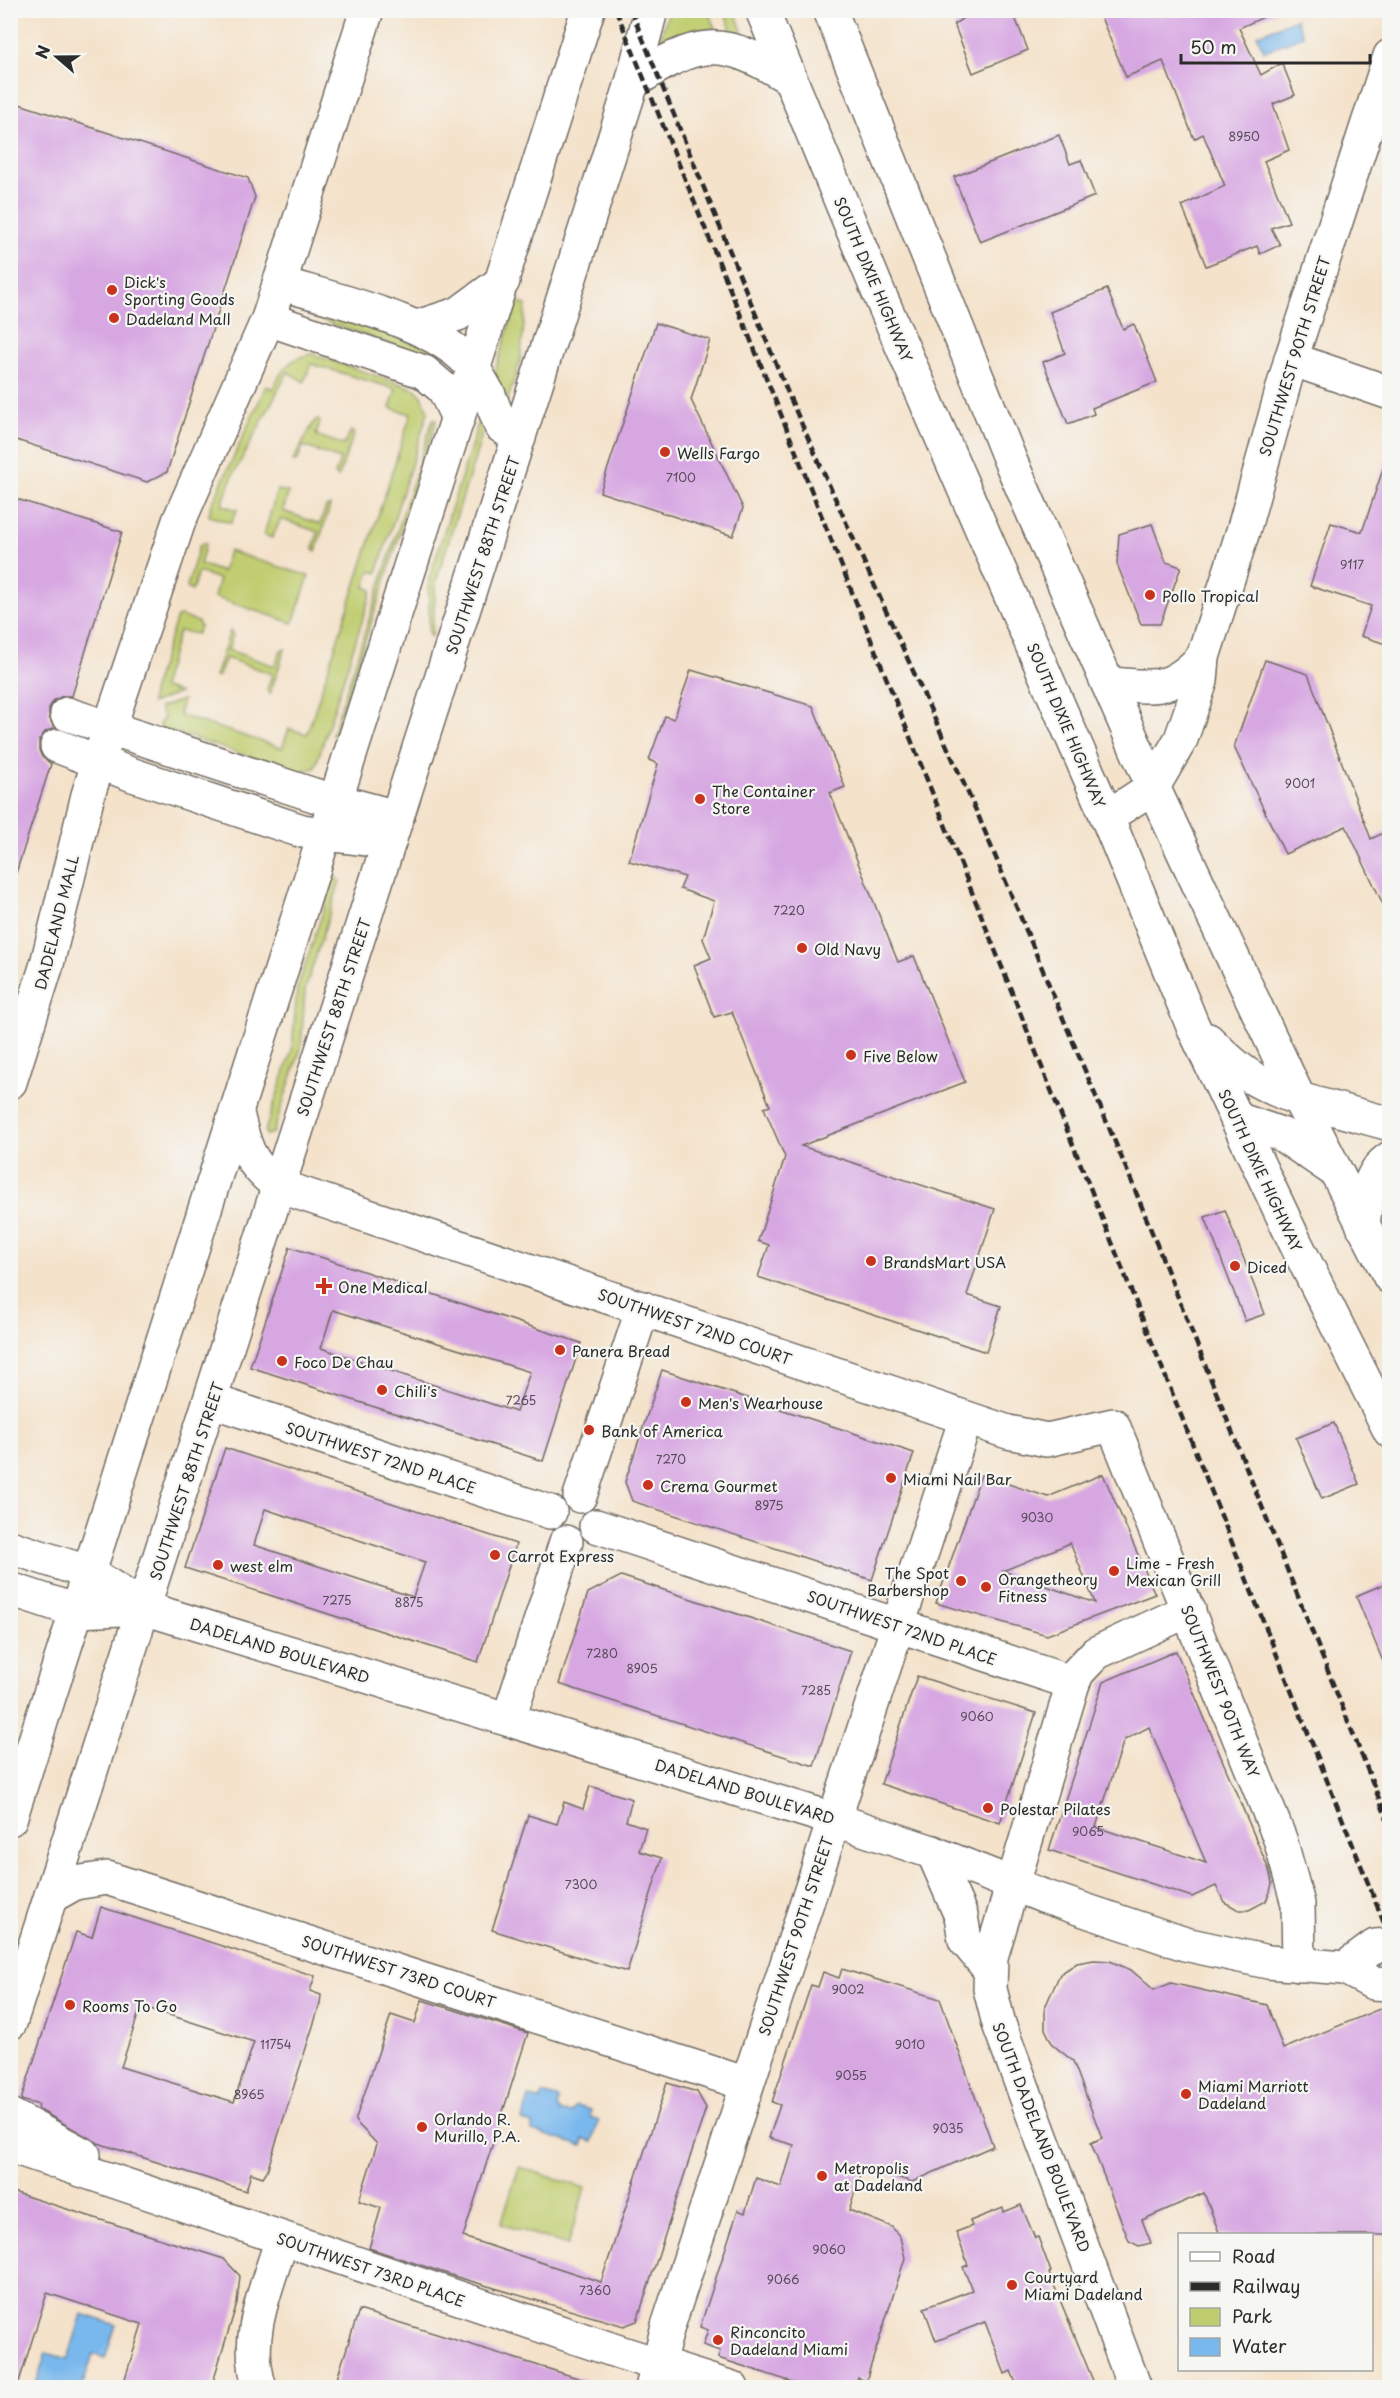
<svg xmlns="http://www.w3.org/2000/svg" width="1400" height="2398" font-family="'Playpen Sans',sans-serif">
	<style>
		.green { fill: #c0cd6f; stroke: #767c4d; stroke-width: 1.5 }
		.water { fill: #79b8ed; stroke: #52728c; stroke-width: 1.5 }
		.building { fill: #d7a7e2; fill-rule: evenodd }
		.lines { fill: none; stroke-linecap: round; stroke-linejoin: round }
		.minor-casing { stroke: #716b63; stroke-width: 36 }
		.major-casing { stroke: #716b63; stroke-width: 36 }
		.highway-casing { stroke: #716b63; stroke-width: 36 }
		.minor { stroke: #fff; stroke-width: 33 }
		.major { stroke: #fff; stroke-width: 33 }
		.highway { stroke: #fff; stroke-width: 33 }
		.rail { stroke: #2b2b2b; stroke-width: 4.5; stroke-dasharray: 9 4.5; stroke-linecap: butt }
		.poi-dot { fill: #c8321e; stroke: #f6f6f2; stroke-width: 2 }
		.labels { text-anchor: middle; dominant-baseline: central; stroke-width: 4.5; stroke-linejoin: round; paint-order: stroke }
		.number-label { font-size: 12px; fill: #564a59 }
		.street-label { font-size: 15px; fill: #2b2b2b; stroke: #f6f6f2 }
		.poi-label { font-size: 15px; fill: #2b2b2b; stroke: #f6f6f2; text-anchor: start }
	</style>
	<rect width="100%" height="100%" fill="#f6f6f2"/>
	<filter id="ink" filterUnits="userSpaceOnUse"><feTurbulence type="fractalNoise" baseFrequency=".0167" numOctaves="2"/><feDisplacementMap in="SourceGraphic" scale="12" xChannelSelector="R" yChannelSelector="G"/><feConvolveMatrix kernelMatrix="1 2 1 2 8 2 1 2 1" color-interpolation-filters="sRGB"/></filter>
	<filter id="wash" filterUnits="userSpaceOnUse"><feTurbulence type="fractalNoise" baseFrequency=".008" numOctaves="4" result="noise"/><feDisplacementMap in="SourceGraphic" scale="24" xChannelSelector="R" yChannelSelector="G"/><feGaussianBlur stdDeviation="1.35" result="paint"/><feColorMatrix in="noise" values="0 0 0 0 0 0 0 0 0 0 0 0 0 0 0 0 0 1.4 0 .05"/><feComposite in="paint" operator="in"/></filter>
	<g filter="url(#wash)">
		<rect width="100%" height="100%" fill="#f4e2ca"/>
		<g class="green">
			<polygon points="669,11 708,11 715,29 691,32 663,40 661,35"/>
			<polygon points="724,11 735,11 742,31 740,33 732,32"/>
			<polygon points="517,302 526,305 520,362 507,402 493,377"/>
			<polygon points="308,307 432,349 440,352 437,360 309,316 302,310"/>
			<path d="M312 354 415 389 422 396 428 412 377 573 370 571 365 587 372 590 315 768 297 772 161 728 159 724 164 718 159 708 183 700 179 715 282 748 289 729 307 734 411 414 390 408 396 389 311 364 304 382 288 372 232 477 222 505 237 510 231 523 209 516 210 509 266 386 273 389C281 370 290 357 312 354Z"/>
			<polygon points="480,418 483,427 480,442 436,581 432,637 429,635 429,579"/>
			<polygon points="317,419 320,422 316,435 344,445 351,431 354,434 338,477 335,474 340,459 303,446 298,460 293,461 314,422"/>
			<polygon points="433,419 436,419 435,426 335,735 332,735"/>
			<polygon points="277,490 288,492 288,494 283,511 320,524 326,507 330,506 316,551 313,548 318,532 281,519 272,538 264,535"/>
			<polygon points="203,543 206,543 200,564 222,572 229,551 309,576 293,623 214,597 219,579 198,572 192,591 188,589 187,586 199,547"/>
			<polygon points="181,616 198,622 200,626 197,634 179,631 162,687 179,693 151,704 152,692 177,617"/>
			<polygon points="230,631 233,635 228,650 275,666 281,650 285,649 270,694 267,690 272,674 226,658 219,676 215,677"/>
			<polygon points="335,876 340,881 305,990 301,1048 273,1133 266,1135 265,1131 292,1050 297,989"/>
			<polygon points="519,2167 585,2188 568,2245 501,2224"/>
		</g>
		<g class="water">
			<polygon points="1296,19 1303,36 1264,51 1257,35"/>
			<polygon points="543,2094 559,2099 557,2106 560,2112 571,2113 576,2106 591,2110 590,2117 599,2120 592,2142 584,2139 582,2146 532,2131 533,2124 522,2121 529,2097 541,2100"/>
			<polygon points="82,2314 116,2325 105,2358 93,2354 82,2387 35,2387 46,2353 68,2359"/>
		</g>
		<g id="blocks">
			<g class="building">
				<polygon points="959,10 1012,10 1028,50 973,73 954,24 962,19"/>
				<polygon points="1098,10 1279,10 1239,28 1261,75 1282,63 1295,95 1273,104 1289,150 1264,161 1289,222 1271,228 1280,245 1260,254 1257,246 1206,266 1182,206 1225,186 1203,134 1194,139 1163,61 1126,77"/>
				<polygon points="10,101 248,178 255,197 167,472 147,482 10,438"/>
				<polygon points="1059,135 1070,164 1081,160 1095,196 980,242 954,177"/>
				<polygon points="1107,289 1123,329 1134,324 1157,382 1092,408 1094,414 1068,424 1043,362 1065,353 1050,312"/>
				<polygon points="656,323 710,340 691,400 743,508 733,536 600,492"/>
				<polygon points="1386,460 1389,460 1387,560 1389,645 1361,636 1371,606 1310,586 1331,523 1362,532"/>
				<polygon points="10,497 122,532 72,696 63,696 54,700 49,708 49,717 54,728 45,732 39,740 39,750 42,757 51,764 15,876 10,876"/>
				<polygon points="1152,524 1166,562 1181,567 1160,624 1141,624 1117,564 1119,534"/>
				<polygon points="1265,660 1308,674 1371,839 1389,830 1389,917 1346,826 1285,854 1234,747"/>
				<polygon points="691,670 813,706 845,787 830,793 898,962 914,956 965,1082 801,1146 995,1209 967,1295 1001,1306 986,1352 758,1277 769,1245 758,1241 785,1157 764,1108 770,1106 732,1012 714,1017 694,965 711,958 703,939 714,901 680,889 685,877 629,861 658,764 649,760 665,716 674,719"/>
				<polygon points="1225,1210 1265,1314 1245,1321 1205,1217"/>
				<path d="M290 1247 581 1343 543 1461 250 1367ZM333 1310 530 1372 516 1412 321 1348Z"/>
				<polygon points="662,1370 914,1453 872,1580 632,1501 625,1482"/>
				<polygon points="1334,1423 1359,1484 1322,1499 1296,1438"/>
				<path d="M225 1448 516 1544 478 1662 185 1568ZM265 1509 425 1562 413 1597 254 1545Z"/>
				<path d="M1103 1474 1155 1594 1047 1635 936 1603 981 1475 1048 1497ZM1070 1543 1095 1603 1003 1571Z"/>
				<polygon points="621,1576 851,1651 814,1766 559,1684 588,1593"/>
				<polygon points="1389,1582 1389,1676 1356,1596"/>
				<path d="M1176 1651 1269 1870 1272 1883 1270 1892 1266 1901 1249 1910H1239L1224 1902 1216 1886 1192 1897 1049 1850 1103 1682ZM1149 1727 1206 1863 1096 1827 1124 1740Z"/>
				<polygon points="917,1676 1036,1713 1000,1823 881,1784"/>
				<polygon points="590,1786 632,1799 626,1821 646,1828 639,1851 662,1858 627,1972 492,1930 528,1815 557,1824 564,1802 583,1809"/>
				<path d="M101 1907 315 1976 310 1991 321 1995 320 2004 267 2171 263 2177 251 2173 246 2191 98 2143 38 2109 39 2105 21 2100 76 1932 92 1937ZM141 2006 254 2042 234 2102 121 2067Z"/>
				<polygon points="1094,1960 1110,1961 1131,1970 1154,1990 1171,1983 1267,2005 1283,2049 1389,2005 1389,2235 1220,2235 1204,2193 1142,2220 1151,2243 1139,2246 1129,2241 1091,2143 1102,2138 1073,2061 1053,2045 1045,2029 1045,2007 1060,1974 1077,1963"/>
				<polygon points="842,1969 940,1999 993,2146 912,2182 863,2167 849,2210 892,2227 900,2237 905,2258 866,2381 858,2378 855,2388 811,2388 718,2358 720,2351 703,2345 708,2330 700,2327 738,2210 745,2213 756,2178 781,2187 794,2145 769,2138 780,2105 772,2102 811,1985 818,1987 823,1972 839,1978"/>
				<polygon points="422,2000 528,2033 463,2237 601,2282 667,2083 697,2092 706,2108 637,2321 624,2326 457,2277 369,2248 381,2208 359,2201 377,2144 355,2121 391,2015 415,2023"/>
				<polygon points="10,2191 224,2259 240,2276 237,2303 211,2388 122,2388 142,2324 47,2293 17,2388 10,2388"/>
				<polygon points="1021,2205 1035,2238 1038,2237 1051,2272 1049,2273 1096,2388 1018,2388 1011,2371 1005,2374 985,2322 936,2341 924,2308 972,2290 963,2267 968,2265 956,2232 972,2226 970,2221 1003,2208 1004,2212"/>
				<polygon points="359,2310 594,2383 593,2388 334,2388"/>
			</g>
		</g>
	</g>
	<g filter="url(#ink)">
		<use href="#blocks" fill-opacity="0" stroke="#716b63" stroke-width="1.5"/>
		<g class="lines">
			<defs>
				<g id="minor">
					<path d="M279 283C334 300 440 322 474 369"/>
					<polyline points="268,319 424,372 444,389 458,418"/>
					<polyline points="417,327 458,314 503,281"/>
					<polyline points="1291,359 1390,393"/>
					<path d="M1108 684C1154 686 1169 694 1203 657"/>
					<polyline points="67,714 314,795 396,817"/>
					<polyline points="57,746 133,775 302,831 389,842"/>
					<polyline points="1107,817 1153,787 1181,739 1201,681 1203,657 1244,528 1291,359 1390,56"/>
					<polyline points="10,1082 47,964 88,795 116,708 179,521 268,319 367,10"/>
					<polyline points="1299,1099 1390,1124"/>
					<polyline points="279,1186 1008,1432 1047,1440 1113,1425 1280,1839 1298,1904 1299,1965"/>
					<polyline points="212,1401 550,1512"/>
					<polyline points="580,1496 643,1308"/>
					<polyline points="596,1526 1073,1683 1078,1672 1096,1653 1189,1610"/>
					<polyline points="10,1547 90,1573 144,1608 833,1819 929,1851 1043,1896 1185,1944 1268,1962 1345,1968 1373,1983 1390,1984"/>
					<polyline points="10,1589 77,1611 144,1608"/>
					<polyline points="1073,1683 991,1957 990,1989 999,2024 1135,2388"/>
					<polyline points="509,1718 566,1542"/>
					<polyline points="933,1852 961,1916 965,1940 989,1969"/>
					<polyline points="52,1896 75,1883 107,1878 747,2084"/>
					<polyline points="1345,1968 1375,1946 1390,1945"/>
					<polyline points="10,2115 84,2155"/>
					<polyline points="10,2146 622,2353 732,2388"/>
					<path d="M260 2388C243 2337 267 2287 282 2239"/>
					<polyline points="652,2388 668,2326 966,1418"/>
				</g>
				<g id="major">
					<polyline points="474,369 489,395 501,426 519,438"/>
					<path d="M237 1113C245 1148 249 1164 279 1186"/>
					<polyline points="10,1819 588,10"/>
					<polyline points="10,2023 558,315 632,83 651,10"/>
				</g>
				<g id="highway">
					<polyline points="762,10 878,291 1107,817 1192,1024 1296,1244 1390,1431"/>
					<polyline points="830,10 1010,460 1153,787 1299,1099 1390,1277"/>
					<path d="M632 83C697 39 721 35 789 78"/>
					<path d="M1208 1040C1242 1074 1254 1082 1299 1099"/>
					<polyline points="1237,1119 1281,1134 1334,1170"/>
					<path d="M1363 1226C1366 1201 1367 1173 1390 1158"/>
				</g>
			</defs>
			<use href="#minor" class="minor-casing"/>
			<use href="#major" class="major-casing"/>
			<use href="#highway" class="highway-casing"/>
			<use href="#minor" class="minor"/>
			<use href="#major" class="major"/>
			<use href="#highway" class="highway"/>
			<g class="rail">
				<polyline points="616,10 776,402 1390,1938"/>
				<polyline points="631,10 790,398 978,815 1031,942 1131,1180 1390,1826"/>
			</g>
		</g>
	</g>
	<g class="poi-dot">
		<circle cx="112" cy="290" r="6"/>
		<circle cx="114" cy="318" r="6"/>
		<circle cx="665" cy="452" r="6"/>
		<circle cx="1150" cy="595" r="6"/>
		<circle cx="700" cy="799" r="6"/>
		<circle cx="802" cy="948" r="6"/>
		<circle cx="851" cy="1055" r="6"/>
		<circle cx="871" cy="1261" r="6"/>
		<circle cx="1235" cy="1266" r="6"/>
		<path d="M321 1277h6v6h6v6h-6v6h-6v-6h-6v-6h6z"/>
		<circle cx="560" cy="1350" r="6"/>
		<circle cx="282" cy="1361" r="6"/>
		<circle cx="382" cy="1390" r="6"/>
		<circle cx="686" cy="1402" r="6"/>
		<circle cx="589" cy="1430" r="6"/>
		<circle cx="891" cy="1478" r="6"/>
		<circle cx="648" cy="1485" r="6"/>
		<circle cx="495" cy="1555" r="6"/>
		<circle cx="218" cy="1565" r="6"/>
		<circle cx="1114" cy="1571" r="6"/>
		<circle cx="961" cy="1581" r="6"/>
		<circle cx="986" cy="1587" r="6"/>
		<circle cx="988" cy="1808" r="6"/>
		<circle cx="70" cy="2005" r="6"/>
		<circle cx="1186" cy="2094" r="6"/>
		<circle cx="422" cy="2127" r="6"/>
		<circle cx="822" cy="2176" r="6"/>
		<circle cx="1012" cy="2285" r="6"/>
		<circle cx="718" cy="2340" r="6"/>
	</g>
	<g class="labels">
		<g class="number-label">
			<text x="1244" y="136">8950</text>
			<text x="681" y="477">7100</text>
			<text x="1352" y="564">9117</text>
			<text x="1300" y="783">9001</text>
			<text x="789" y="910">7220</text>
			<text x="521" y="1400">7265</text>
			<text x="671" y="1459">7270</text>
			<text x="769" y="1505">8975</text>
			<text x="1037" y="1517">9030</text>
			<text x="337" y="1600">7275</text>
			<text x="409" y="1602">8875</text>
			<text x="602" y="1653">7280</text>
			<text x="642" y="1668">8905</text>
			<text x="816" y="1690">7285</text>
			<text x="977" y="1716">9060</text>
			<text x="1088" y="1831">9065</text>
			<text x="581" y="1884">7300</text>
			<text x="848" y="1989">9002</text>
			<text x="276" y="2044">11754</text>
			<text x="910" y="2044">9010</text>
			<text x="851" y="2075">9055</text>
			<text x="249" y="2094">8965</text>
			<text x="948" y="2128">9035</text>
			<text x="829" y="2249">9060</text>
			<text x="783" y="2279">9066</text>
			<text x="595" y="2290">7360</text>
		</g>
		<g class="street-label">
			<text transform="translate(874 279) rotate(67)">SOUTH DIXIE HIGHWAY</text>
			<text transform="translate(1294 356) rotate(-73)">SOUTHWEST 90TH STREET</text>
			<text transform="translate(482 555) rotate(-72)">SOUTHWEST 88TH STREET</text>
			<text transform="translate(1067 725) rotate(67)">SOUTH DIXIE HIGHWAY</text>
			<text transform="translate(56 922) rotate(-76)">DADELAND MALL</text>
			<text transform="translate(333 1017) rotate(-72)">SOUTHWEST 88TH STREET</text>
			<text transform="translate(1261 1170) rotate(65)">SOUTH DIXIE HIGHWAY</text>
			<text transform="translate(695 1326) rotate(19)">SOUTHWEST 72ND COURT</text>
			<text transform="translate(381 1457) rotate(18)">SOUTHWEST 72ND PLACE</text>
			<text transform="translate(186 1481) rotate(-72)">SOUTHWEST 88TH STREET</text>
			<text transform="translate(902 1627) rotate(19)">SOUTHWEST 72ND PLACE</text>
			<text transform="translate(280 1650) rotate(17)">DADELAND BOULEVARD</text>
			<text transform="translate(1221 1691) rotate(68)">SOUTHWEST 90TH WAY</text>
			<text transform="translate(745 1791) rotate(17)">DADELAND BOULEVARD</text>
			<text transform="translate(795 1936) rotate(-72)">SOUTHWEST 90TH STREET</text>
			<text transform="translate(399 1971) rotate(18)">SOUTHWEST 73RD COURT</text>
			<text transform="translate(1042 2137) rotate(69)">SOUTH DADELAND BOULEVARD</text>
			<text transform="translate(371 2269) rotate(19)">SOUTHWEST 73RD PLACE</text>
		</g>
		<g class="poi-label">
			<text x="124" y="281">Dick's<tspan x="124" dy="17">Sporting Goods</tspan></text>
			<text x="126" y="318">Dadeland Mall</text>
			<text x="677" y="452">Wells Fargo</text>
			<text x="1162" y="595">Pollo Tropical</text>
			<text x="712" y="790">The Container<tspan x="712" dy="17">Store</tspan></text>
			<text x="814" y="948">Old Navy</text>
			<text x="863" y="1055">Five Below</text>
			<text x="883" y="1261">BrandsMart USA</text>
			<text x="1247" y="1266">Diced</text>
			<text x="338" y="1286">One Medical</text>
			<text x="572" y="1350">Panera Bread</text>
			<text x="294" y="1361">Foco De Chau</text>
			<text x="394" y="1390">Chili's</text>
			<text x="698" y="1402">Men's Wearhouse</text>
			<text x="601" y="1430">Bank of America</text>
			<text x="903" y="1478">Miami Nail Bar</text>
			<text x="660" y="1485">Crema Gourmet</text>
			<text x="507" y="1555">Carrot Express</text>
			<text x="1126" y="1562">Lime - Fresh<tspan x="1126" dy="17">Mexican Grill</tspan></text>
			<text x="230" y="1565">west elm</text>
			<text x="949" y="1572" text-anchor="end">The Spot<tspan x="949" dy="17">Barbershop</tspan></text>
			<text x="998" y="1578">Orangetheory<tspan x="998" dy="17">Fitness</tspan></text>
			<text x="1000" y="1808">Polestar Pilates</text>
			<text x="82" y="2005">Rooms To Go</text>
			<text x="1198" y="2085">Miami Marriott<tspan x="1198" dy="17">Dadeland</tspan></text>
			<text x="434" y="2118">Orlando R.<tspan x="434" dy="17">Murillo, P.A.</tspan></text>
			<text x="834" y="2167">Metropolis<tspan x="834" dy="17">at Dadeland</tspan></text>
			<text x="1024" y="2276">Courtyard<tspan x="1024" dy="17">Miami Dadeland</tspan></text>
			<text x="730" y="2331">Rinconcito<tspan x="730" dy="17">Dadeland Miami</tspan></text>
		</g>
	</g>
	<rect width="1400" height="2398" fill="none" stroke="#f6f6f2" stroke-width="36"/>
	<rect x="1178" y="2233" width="195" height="138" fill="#f6f6f2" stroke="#a5a5a2" stroke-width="1.5"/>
	<rect x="1190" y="2252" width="30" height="9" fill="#ffffff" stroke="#a5a5a2" stroke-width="1.5"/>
	<text x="1232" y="2263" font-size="18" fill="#2b2b2b">Road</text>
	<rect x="1190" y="2282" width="30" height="9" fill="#2b2b2b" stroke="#a5a5a2" stroke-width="1.5"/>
	<text x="1232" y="2293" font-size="18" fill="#2b2b2b">Railway</text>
	<rect x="1190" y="2308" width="30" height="18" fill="#c0cd6f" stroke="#a5a5a2" stroke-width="1.5"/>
	<text x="1232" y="2323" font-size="18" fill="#2b2b2b">Park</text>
	<rect x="1190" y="2338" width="30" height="18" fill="#79b8ed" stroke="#a5a5a2" stroke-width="1.5"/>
	<text x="1232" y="2353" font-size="18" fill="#2b2b2b">Water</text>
	<g transform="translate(57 57) rotate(290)" stroke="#f6f6f2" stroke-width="4.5" paint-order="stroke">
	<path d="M0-4.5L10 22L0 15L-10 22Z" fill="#2b2b2b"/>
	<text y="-9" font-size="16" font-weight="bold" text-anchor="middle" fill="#2b2b2b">N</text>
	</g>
	<path d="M1181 54v9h189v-9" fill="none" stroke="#2b2b2b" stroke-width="3"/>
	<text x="1190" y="54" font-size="18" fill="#2b2b2b" stroke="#f6f6f2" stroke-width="4.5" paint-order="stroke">50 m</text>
</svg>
